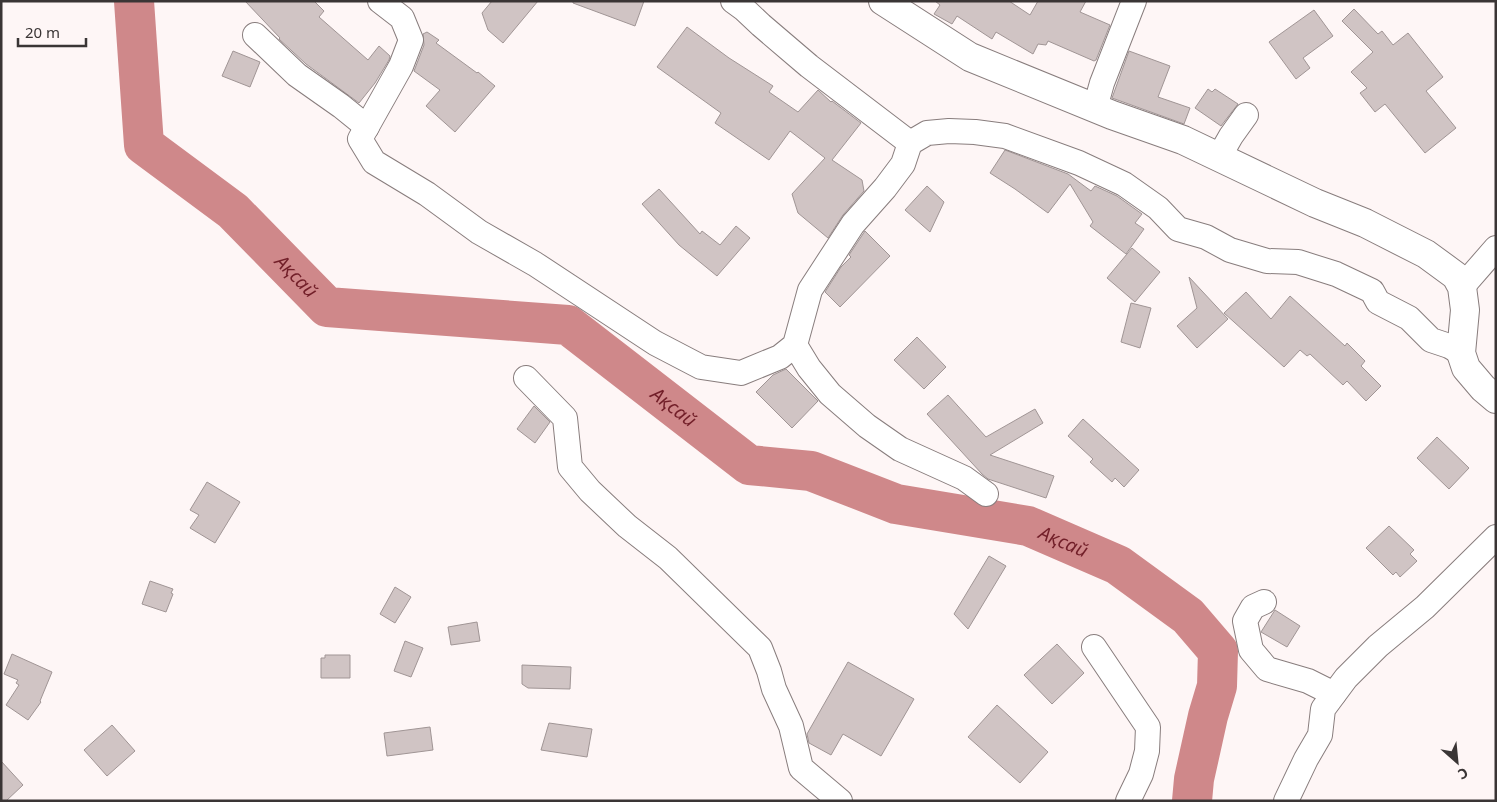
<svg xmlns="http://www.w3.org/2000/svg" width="1497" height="802" font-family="'Noto Sans',sans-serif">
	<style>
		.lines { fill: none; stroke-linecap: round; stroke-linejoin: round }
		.river { stroke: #cf888a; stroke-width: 40 }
		.building { fill: #d0c4c4; stroke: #a09595 }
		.minor-casing { stroke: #887d7d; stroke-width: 26 }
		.tertiary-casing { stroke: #887d7d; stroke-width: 30 }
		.minor { stroke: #fff; stroke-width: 24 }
		.tertiary { stroke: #fff; stroke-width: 28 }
		.labels { text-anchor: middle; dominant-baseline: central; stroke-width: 4.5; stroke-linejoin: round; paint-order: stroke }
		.water-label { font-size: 19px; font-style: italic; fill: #721f29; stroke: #fef6f6 }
	</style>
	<rect width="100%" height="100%" fill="#fef6f6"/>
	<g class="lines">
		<path class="river" id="s1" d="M134 1 144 145 233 211 327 307 568 325 749 465 811 471 896 504 1028 526 1118 565 1188 616 1218 651 1217 686 1208 716 1194 779 1192 801"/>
	</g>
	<g class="building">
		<polygon points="245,1 314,1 324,11 319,17 368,60 379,46 390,56 389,60 375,83 359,103 306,64 279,39 280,38"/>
		<polygon points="492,1 538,1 503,43 488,30 482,13"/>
		<polygon points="573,1 644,1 635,26 573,3"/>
		<polygon points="935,1 1009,1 1030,15 1038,1 1086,1 1080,12 1110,25 1096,60 1094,61 1048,41 1046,45 1038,44 1033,54 996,32 992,39 957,16 952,24 934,14 940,5"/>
		<polygon points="1354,9 1378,34 1382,31 1393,45 1408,33 1443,77 1426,91 1456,128 1425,153 1385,104 1375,112 1360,93 1367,88 1351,72 1373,52 1342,21"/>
		<polygon points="1314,10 1333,36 1303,58 1310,68 1296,79 1269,42"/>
		<polygon points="687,27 729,58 773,86 769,92 798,112 818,90 831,102 832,101 861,123 832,160 862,180 864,191 843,215 828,238 798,213 792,194 825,158 790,131 769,160 715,123 721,113 657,67"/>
		<polygon points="427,32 439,40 436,43 477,73 478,72 495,86 455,132 426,106 440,90 414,71 424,45 423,34"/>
		<polygon points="233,51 260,62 250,87 222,76"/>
		<polygon points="1129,51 1170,66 1158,97 1190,108 1184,124 1112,98"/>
		<polygon points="1208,89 1212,92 1215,89 1238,104 1221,126 1195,108"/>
		<polygon points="1005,150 1068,174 1091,191 1095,186 1117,196 1142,214 1135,223 1144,229 1126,254 1090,226 1093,222 1070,184 1048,213 1015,189 990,173"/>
		<polygon points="927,186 944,202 930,232 905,210"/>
		<polygon points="659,189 700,234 702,231 720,245 736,226 750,238 717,276 679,245 642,204"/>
		<polygon points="865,231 890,256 840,307 825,292 841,267 851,257 849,255"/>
		<polygon points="1132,248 1160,272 1135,302 1107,278"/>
		<polygon points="1189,277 1228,319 1197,348 1177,326 1197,308"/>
		<polygon points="1246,292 1271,319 1290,296 1345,346 1347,343 1365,361 1361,366 1381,386 1366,401 1347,381 1343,385 1310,354 1307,356 1300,350 1284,367 1224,313"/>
		<polygon points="1131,303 1151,308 1140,348 1121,342"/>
		<polygon points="917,337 946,367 924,389 894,360"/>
		<polygon points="786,369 818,401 792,428 756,392 773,375"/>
		<polygon points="948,395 986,437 1035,409 1043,423 990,455 1054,476 1046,498 988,479 982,474 927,414"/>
		<polygon points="534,406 550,422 535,443 517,429"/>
		<polygon points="1083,419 1139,470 1124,487 1115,478 1112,482 1090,462 1093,459 1068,436"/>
		<polygon points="1437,437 1469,468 1449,489 1417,458"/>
		<polygon points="207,482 240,502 215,543 190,528 199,515 190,510"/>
		<polygon points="1389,526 1414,550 1410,554 1417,561 1400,577 1396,572 1393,575 1366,548"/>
		<polygon points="989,556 1006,566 968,629 954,614"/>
		<polygon points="150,581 173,589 171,593 173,594 166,612 142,604"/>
		<polygon points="395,587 411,597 395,623 380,614"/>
		<polygon points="1275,610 1300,626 1287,647 1261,632"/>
		<polygon points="477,622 480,641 451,645 448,627"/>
		<polygon points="405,641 423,648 411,677 394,671"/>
		<polygon points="1057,644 1084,673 1052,704 1024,675"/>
		<polygon points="12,654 52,672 40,701 41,702 28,720 6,705 19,685 16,683 18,680 4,674"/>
		<polygon points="325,655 350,655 350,678 321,678 321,658 325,658"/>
		<polygon points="848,662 914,699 881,756 843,734 831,755 809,743 807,734"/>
		<polygon points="522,665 571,667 570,689 528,688 522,684"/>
		<polygon points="997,705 1048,752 1020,783 968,737"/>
		<polygon points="549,723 592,729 587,757 541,750"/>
		<polygon points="112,725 135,751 107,776 84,750"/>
		<polygon points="430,727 433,750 387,756 384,733"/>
		<polygon points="1,761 23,785 6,801 1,801"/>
	</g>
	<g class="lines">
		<defs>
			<g id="minor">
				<polyline points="380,1 402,18 411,40 401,66 360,139 374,162 427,194 479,232 535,264 655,343 701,367 741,373 780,357 795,345 810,290 853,224 885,188 903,164 910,143 927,133 949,131 975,132 1005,136 1079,163 1124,184 1158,208 1178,229 1206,237 1230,250 1267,261 1298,262 1336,274 1372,291 1378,302 1409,318 1431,340 1449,346 1461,353"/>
				<polyline points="733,1 744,9 761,25 809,66 910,143"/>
				<polyline points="255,35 297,75 341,106 367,127"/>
				<polyline points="1095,108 1102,83 1134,1"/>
				<polyline points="1219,157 1231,136 1246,115"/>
				<polyline points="1462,287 1496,248"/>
				<polyline points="795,345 809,368 830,394 867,426 900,449 964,478 986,494"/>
				<polyline points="526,378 565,418 570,467 590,491 627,526 668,558 760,648 769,671 774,689 791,726 801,768 840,801"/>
				<polyline points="1264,602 1253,607 1245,621 1251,650 1267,669 1308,681 1334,694"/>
				<polyline points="1094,647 1148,727 1147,751 1141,774 1128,801"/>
				<polyline points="1286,801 1306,759 1320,735 1323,709 1346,678 1378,646 1425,607 1496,537"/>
			</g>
			<polyline id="tertiary" points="883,1 970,57 1112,115 1183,140 1315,203 1365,223 1426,254 1456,276 1462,287 1465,310 1461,353 1466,368 1483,388 1496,399"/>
		</defs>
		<use href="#minor" class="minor-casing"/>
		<use href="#tertiary" class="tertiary-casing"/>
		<use href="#minor" class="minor"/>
		<use href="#tertiary" class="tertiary"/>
	</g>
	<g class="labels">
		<g class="water-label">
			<text stroke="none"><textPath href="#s1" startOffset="346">Ақсай</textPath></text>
			<text stroke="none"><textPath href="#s1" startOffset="765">Ақсай</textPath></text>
			<text stroke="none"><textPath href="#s1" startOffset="1186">Ақсай</textPath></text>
		</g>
	</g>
	<rect width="1497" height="802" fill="none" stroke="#3a3535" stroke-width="5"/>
	<g transform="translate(1457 762) rotate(153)" stroke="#fef6f6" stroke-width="4" paint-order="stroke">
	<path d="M0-4L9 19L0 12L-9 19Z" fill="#3a3535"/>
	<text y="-8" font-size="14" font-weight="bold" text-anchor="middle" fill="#3a3535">С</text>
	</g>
	<path d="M18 38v8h68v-8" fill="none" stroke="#3a3535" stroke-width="2.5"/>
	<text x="25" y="38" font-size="15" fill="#3a3535" stroke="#fef6f6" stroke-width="4" paint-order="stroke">20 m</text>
</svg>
